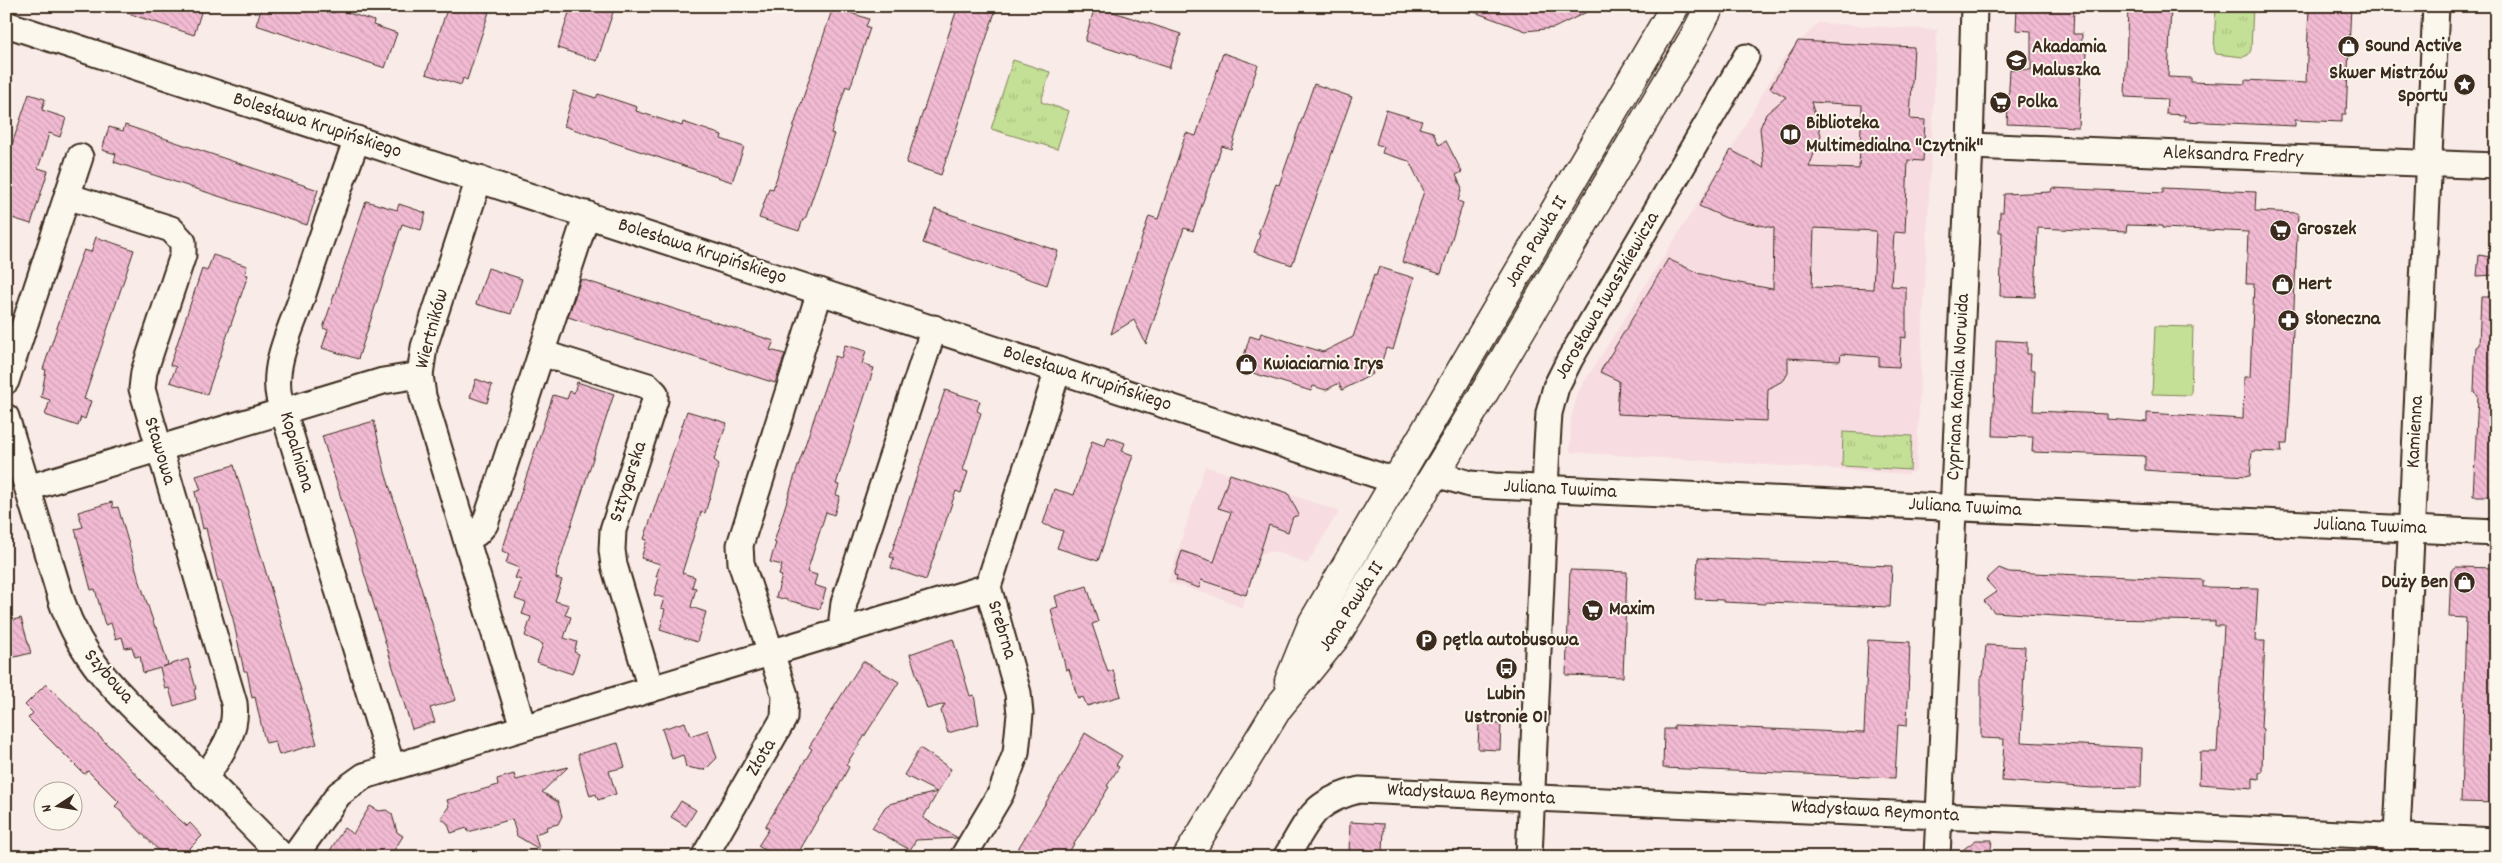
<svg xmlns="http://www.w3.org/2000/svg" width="2502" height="863" font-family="Dekko,sans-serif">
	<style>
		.built { fill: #f7dde1 }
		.grass { fill: url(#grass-tufts); stroke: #80845a }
		.pitch { fill: #c4df96; stroke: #80845a }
		.building { fill: url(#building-back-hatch); stroke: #3b2a1e; fill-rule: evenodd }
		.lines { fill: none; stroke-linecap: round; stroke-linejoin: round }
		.minor-casing { stroke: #3b2a1e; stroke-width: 29 }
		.tertiary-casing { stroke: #3b2a1e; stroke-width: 31 }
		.minor { stroke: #fbf7ec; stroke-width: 25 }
		.tertiary { stroke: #fbf7ec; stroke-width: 28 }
		.labels { text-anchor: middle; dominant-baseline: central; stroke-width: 4; stroke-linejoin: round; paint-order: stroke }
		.poi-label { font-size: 20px; font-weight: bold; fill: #3b2a1e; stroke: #fbf7ec; text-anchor: start }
		.street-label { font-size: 20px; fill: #3b2a1e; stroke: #fbf7ec }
	</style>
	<defs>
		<pattern id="grass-tufts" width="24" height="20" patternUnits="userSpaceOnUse" patternTransform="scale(1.25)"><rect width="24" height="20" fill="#c4df96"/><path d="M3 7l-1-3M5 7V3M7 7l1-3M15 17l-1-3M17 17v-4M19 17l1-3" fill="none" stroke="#a9c081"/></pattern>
		<pattern id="building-back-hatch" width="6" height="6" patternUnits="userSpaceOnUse" patternTransform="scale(1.25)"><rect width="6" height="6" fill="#f2bbd3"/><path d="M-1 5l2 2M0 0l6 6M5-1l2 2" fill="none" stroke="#d0a1b5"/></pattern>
	</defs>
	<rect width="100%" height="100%" fill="#f9ebe7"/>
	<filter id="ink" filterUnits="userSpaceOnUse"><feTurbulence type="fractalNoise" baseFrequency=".02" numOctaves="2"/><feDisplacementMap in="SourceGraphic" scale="10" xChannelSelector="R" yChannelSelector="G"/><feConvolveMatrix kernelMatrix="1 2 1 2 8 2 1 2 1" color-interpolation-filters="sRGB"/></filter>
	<g filter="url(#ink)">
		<g class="built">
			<polygon points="1818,23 1937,30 1916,470 1907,474 1570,452 1571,419 1578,392 1731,150 1781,61"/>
			<polygon points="1205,466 1339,511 1307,564 1275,551 1260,554 1242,608 1220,598 1168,582"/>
		</g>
		<g class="grass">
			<polygon points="2216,6 2253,6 2251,50 2248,55 2243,57 2216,54 2214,49"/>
			<polygon points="1013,60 1050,72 1041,102 1069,111 1057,149 991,129"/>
			<polygon points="1843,432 1912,436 1910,470 1842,466"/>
		</g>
		<polygon class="pitch" points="2155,326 2193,327 2191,395 2152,394"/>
		<g class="building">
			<polygon points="119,6 203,6 194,35 118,10"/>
			<polygon points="262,6 313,6 334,13 336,9 374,21 373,25 397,33 385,68 256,25"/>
			<polygon points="448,6 487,6 486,11 489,12 467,80 463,78 461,85 426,74"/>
			<polygon points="571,6 615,6 597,61 558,48"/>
			<polygon points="958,6 997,6 941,175 906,163"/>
			<polygon points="1095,6 1181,34 1169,68 1085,41"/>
			<polygon points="1466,6 1599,6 1554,28 1526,31 1466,9"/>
			<polygon points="2017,6 2074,6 2073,34 2082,34 2081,52 2087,52 2086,70 2081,70 2078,127 2007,124 2010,69 2031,70 2031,31 2016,30"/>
			<polygon points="2128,6 2171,6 2168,77 2191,78 2191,82 2245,84 2245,80 2306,83 2309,6 2351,6 2346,114 2342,114 2342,122 2295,120 2295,126 2184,121 2185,115 2166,114 2167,99 2125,97"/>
			<polygon points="833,7 869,19 866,26 870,28 850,88 846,86 831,133 834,134 806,217 803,219 799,231 759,218 769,188 773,189"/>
			<path d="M1798 41 1914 47 1910 119 1925 120 1923 161 1908 160 1905 233 1894 232 1891 286 1906 287V338L1901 337 1899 367 1879 366V357L1841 354 1840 361 1788 358V373L1784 380 1768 389 1767 421 1617 414 1619 381 1600 372 1668 259 1698 273 1722 280 1773 289 1774 228 1726 218 1699 206 1731 150 1764 168 1760 128 1766 114 1786 97 1770 88ZM1811 102 1862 105 1859 169 1809 167 1821 135ZM1814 228 1876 231 1873 289 1812 287Z"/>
			<polygon points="1223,53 1258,65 1231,149 1222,146 1193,231 1184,228 1146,344 1134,320 1111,334 1149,216 1158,219 1186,133 1196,136"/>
			<polygon points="1314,84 1352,97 1292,265 1254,252 1260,235 1258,234 1276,184 1279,185"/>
			<polygon points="574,91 596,98 598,94 637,107 636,111 682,126 683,122 722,135 721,139 744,147 732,182 564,126"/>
			<polygon points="29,94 45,99 42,110 66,118 60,137 49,133 44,151 38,168 48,171 31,224 6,216 6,162"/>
			<polygon points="1386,110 1422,121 1419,128 1433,132 1439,145 1446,141 1462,172 1456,175 1462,188 1458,201 1463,203 1441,274 1402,262 1424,191 1409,161 1382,153 1384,147 1376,144"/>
			<polygon points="125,125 318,190 307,225 114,162 116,154 102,150 109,127 123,131"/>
			<polygon points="2052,188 2163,193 2163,188 2256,192 2255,211 2298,213 2290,400 2287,444 2281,444 2282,452 2252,451 2250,476 2170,472 2145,470 2145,456 2032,452 2033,437 1993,436 1996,340 2027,342 2027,354 2031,354 2030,370 2035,370 2033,411 2107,414 2107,419 2147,422 2147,413 2243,419 2244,377 2250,377 2254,284 2246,284 2248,232 2162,228 2162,226 2127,225 2126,232 2038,228 2035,297 2000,296 2002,232 1999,232 2000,212 2003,212 2004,194 2051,192"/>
			<polygon points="366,201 397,210 399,204 426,213 421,230 402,224 358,359 322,348 328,330 323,328"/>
			<polygon points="935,209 1058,251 1047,285 923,243"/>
			<polygon points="96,237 134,250 84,399 91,401 85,419 81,417 78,426 45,415 50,400 41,397 46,370 43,369 81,257 84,250 91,252"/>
			<polygon points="213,255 247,266 245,274 248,275 207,394 170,382 176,367 170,365 202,269 207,271"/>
			<polygon points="2479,255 2496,258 2496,275 2477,276"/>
			<polygon points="1379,267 1414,278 1393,350 1386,348 1382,361 1370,367 1373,374 1342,390 1339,383 1326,390 1313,386 1311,391 1240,369 1250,336 1259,339 1261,333 1323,352 1353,337 1374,275 1376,276"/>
			<polygon points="488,268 522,279 511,314 476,304"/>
			<polygon points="581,279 774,341 770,350 785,354 775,383 568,317"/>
			<polygon points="2481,297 2496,297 2496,496 2473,496 2478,396 2474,393 2475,363 2476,347 2479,345"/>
			<polygon points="845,345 866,351 862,364 874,368 836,484 839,485 836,495 840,496 834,515 826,512 807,572 817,575 814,585 826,589 820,609 776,597 782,576 779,575 782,565 770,562 776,543 774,542 794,478 835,356 841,358"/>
			<polygon points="476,379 492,385 487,403 470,397"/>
			<polygon points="577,382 614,394 557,569 556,578 562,580 555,601 569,605 565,615 571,617 564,638 577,642 574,652 579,654 572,674 537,662 543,644 525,636 531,617 522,614 526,603 515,599 521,580 515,578 519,568 506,563 509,554 502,551 553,395 567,399 570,391 574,393"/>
			<polygon points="945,390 980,401 977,411 981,413 963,470 968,472 961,493 956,491 926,580 891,568 894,558 890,557"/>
			<polygon points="687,411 727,423 714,460 719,464 711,493 705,513 701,512 682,573 695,577 692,587 696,588 691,607 706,612 697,642 660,630 665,609 661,608 664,598 654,595 659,578 656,577 660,564 641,558 647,540 644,539"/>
			<polygon points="374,421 385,472 456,700 430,708 435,722 412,729 322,436"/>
			<polygon points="1108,437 1125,443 1122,451 1133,455 1098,561 1057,548 1063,531 1043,524 1054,489 1074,495 1092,441 1105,446"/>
			<polygon points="234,465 317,744 279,755 275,741 266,743 263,733 255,697 252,698 247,671 244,671 233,619 221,581 218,582 206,528 203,529 195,492 201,490 196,476"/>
			<polygon points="1230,474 1288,493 1299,515 1293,517 1288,532 1269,525 1246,595 1201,580 1199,588 1176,580 1177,576 1174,575 1182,551 1214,562 1231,512 1218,508"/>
			<polygon points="112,502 113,508 118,507 138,576 155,627 157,627 168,665 162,667 188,659 196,689 194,690 196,699 174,706 169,688 165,689 160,668 143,673 140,656 135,657 132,647 125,648 122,637 116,639 111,623 105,625 95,589 91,590 75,529 83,527 78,512"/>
			<polygon points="1698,558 1892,566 1890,607 1766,602 1766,604 1723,602 1723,600 1695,599"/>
			<polygon points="2456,567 2496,568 2496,803 2461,802 2466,618 2449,617 2451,571"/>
			<polygon points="1999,568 2009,572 2203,580 2203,587 2258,588 2255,641 2265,641 2261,728 2263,729 2262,772 2259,773 2259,779 2253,778 2253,788 2199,784 2200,752 2217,752 2224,626 2215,626 2215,621 2104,619 1994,612 1984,601 1997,592 1986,580"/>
			<polygon points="1570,570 1627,572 1623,677 1566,675"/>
			<polygon points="1087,586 1098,622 1092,624 1108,672 1113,670 1121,696 1087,706 1083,697 1078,699 1069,669 1066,670 1051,609 1058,607 1055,596"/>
			<polygon points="21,618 31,653 11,658 10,655 6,656 6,622"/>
			<polygon points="953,639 970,696 974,695 979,724 948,733 941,711 945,704 927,709 910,654"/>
			<polygon points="1868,640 1910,642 1907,726 1898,725 1895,778 1663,768 1664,729 1674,729 1674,725 1864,733"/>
			<polygon points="1986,645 2025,647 2021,742 2142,748 2141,787 2093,788 2002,781 2004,739 1981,738 1981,676 1983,676"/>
			<polygon points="863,661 899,682 846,765 849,767 834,795 821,813 796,857 776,857 758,846 769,829 765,827 812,749 809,747"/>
			<polygon points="46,684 111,748 172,813 187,826 190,823 202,836 181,857 165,857 115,806 119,802 88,771 84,774 28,718 33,713 25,705"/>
			<polygon points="685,722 690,736 708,730 717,758 706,769 702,770 686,767 683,755 672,759 662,729"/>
			<polygon points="1479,723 1501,724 1500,750 1478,749"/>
			<polygon points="1085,733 1122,756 1116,765 1119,767 1107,786 1109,787 1066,857 1013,857 1068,766"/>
			<polygon points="618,743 625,767 609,771 616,794 598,800 596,794 590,796 578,754"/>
			<polygon points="920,748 951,769 923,818 958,838 916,840 910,850 872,828 885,807 889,804 937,792 904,775"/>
			<polygon points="568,767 542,792 558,802 562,816 558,824 546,827 547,830 535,834 539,849 517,836 512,819 468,832 467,828 451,833 448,824 441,818 449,806 447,800 498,785 497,779 514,774 516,780"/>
			<polygon points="681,801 696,810 686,826 671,817"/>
			<polygon points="370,806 379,811 386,810 392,814 397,832 403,836 390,857 377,857 365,849 363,852 358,849 353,857 326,857 344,828 353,834"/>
			<polygon points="1350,822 1384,824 1383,855 1349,854"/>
			<polygon points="1976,840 1992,840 1990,857 1953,857"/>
		</g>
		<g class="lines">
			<defs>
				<g id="minor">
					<polyline points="6,24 1383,477 1398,478"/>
					<path d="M357 139C338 191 319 244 302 297 292 327 272 364 279 397L392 767"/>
					<polyline points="1970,146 2496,166"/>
					<polyline points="479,179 424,347 420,375 423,396 523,727"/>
					<path d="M67 196 171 229 183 242V255L144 372 142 389 234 703C238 733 220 754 205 778"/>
					<polyline points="541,353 648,386 655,393 655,400 613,530 612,550 614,565 651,689"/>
					<polyline points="6,381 80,157"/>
					<path d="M6 417 62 602C85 669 129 703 178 751 213 786 248 821 283 857"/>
					<polyline points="1436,474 1470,484 1494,486 2496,533"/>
					<polyline points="28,488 383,381 420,375"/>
					<polyline points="466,538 477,533 485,524 587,214"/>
					<polyline points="844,631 842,619 844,603 934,328"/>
					<polyline points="294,857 339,794 364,776 988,587"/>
					<polyline points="704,857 784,718 785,695 741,563 740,545 820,291"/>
					<polyline points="963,857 1001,793 1016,753 1020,714 1018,693 988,587 1058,370"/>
					<path d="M1286 857C1310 818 1312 802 1359 790L2496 841"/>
					<polyline points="1529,857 1547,445 1549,413 1556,387 1570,359 1746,57"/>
					<polyline points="1937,857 1970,146 1974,6"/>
					<polyline points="2396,857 2436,6"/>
				</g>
				<g id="tertiary">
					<polyline points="1289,681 1313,622 1675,6"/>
					<polyline points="1187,857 1278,708 1335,638 1475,408 1695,35 1710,6"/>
				</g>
			</defs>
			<use href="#minor" class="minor-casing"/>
			<use href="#tertiary" class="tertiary-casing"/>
			<use href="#minor" class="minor"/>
			<use href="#tertiary" class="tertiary"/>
		</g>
	</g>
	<defs>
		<symbol id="shop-disc" viewBox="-11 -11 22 22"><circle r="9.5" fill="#3b2a1e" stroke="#fbf7ec"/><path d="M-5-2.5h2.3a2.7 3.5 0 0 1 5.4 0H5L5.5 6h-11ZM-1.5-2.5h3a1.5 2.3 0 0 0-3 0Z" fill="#fff"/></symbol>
		<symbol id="school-disc" viewBox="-11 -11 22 22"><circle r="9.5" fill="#3b2a1e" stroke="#fbf7ec"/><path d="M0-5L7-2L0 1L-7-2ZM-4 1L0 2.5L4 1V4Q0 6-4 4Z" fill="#fff"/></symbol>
		<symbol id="sight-disc" viewBox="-11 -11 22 22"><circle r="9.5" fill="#3b2a1e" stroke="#fbf7ec"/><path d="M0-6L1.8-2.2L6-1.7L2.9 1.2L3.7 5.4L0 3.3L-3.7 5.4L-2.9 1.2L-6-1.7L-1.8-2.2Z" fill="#fff"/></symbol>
		<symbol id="supermarket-disc" viewBox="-11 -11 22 22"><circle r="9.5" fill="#3b2a1e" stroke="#fbf7ec"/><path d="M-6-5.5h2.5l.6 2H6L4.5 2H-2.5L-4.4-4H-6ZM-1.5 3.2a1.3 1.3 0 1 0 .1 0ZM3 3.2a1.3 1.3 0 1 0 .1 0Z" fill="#fff"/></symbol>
		<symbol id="library-disc" viewBox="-11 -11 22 22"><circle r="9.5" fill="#3b2a1e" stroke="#fbf7ec"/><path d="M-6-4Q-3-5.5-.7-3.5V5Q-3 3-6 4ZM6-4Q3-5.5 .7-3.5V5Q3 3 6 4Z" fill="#fff"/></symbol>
		<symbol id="pharmacy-disc" viewBox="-11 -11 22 22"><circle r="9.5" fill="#3b2a1e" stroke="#fbf7ec"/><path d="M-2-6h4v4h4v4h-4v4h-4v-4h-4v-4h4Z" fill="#fff"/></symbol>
		<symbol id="parking-disc" viewBox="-11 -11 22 22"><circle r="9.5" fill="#3b2a1e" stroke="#fbf7ec"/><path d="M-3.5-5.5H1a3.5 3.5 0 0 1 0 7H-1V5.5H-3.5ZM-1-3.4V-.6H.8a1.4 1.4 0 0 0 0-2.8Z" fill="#fff"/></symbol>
		<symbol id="bus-disc" viewBox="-11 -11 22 22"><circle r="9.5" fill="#3b2a1e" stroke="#fbf7ec"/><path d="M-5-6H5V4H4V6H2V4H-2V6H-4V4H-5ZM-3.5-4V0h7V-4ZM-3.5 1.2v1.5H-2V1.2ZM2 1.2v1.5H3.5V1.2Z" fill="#fff"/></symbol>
	</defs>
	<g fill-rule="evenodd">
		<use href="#shop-disc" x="2336" y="34" width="25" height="25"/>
		<use href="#school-disc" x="2004" y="48" width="25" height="25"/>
		<use href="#sight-disc" x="2452" y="72" width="25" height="25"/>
		<use href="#supermarket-disc" x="1988" y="90" width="25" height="25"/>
		<use href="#library-disc" x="1778" y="122" width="25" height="25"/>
		<use href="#supermarket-disc" x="2268" y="218" width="25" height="25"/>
		<use href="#shop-disc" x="2270" y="272" width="25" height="25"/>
		<use href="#pharmacy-disc" x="2276" y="308" width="25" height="25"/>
		<use href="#shop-disc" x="1234" y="352" width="25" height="25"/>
		<use href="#shop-disc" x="2452" y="570" width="25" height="25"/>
		<use href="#supermarket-disc" x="1580" y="598" width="25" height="25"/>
		<use href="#parking-disc" x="1414" y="628" width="25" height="25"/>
		<use href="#bus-disc" x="1494" y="656" width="25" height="25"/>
	</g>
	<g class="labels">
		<g class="poi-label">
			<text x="2365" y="47">Sound Active</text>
			<text x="2032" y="48">Akadamia<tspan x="2032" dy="23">Maluszka</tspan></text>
			<text x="2448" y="74" text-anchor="end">Skwer Mistrzów<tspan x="2448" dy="23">Sportu</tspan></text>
			<text x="2017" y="103">Polka</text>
			<text x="1806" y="124">Biblioteka<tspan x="1806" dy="23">Multimedialna "Czytnik"</tspan></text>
			<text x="2297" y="230">Groszek</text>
			<text x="2298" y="285">Hert</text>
			<text x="2305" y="320">Słoneczna</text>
			<text x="1263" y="365">Kwiaciarnia Irys</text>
			<text x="2448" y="583" text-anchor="end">Duży Ben</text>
			<text x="1609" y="610">Maxim</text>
			<text x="1443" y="641">pętla autobusowa</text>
			<text x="1506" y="695" text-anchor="middle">Lubin<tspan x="1506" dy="23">Ustronie 01</tspan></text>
		</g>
		<g class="street-label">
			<text transform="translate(317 126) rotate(18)">Bolesława Krupińskiego</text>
			<text transform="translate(2233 156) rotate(2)">Aleksandra Fredry</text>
			<text transform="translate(1537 242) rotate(-59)">Jana Pawła II</text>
			<text transform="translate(702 252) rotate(18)">Bolesława Krupińskiego</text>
			<text transform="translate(1608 296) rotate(-60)">Jarosława Iwaszkiewicza</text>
			<text transform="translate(433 329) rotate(-75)">Wiertników</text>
			<text transform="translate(1087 379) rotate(18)">Bolesława Krupińskiego</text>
			<text transform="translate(1959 387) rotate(-87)">Cypriana Kamila Norwida</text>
			<text transform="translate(2416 432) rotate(-87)">Kamienna</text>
			<text transform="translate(159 451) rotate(73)">Stawowa</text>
			<text transform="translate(296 452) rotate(74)">Kopalniana</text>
			<text transform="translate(629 482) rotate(-72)">Sztygarska</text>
			<text transform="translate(1560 490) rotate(3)">Juliana Tuwima</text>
			<text transform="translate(1965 508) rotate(3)">Juliana Tuwima</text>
			<text transform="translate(2370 527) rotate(2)">Juliana Tuwima</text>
			<text transform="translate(1352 607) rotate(-57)">Jana Pawła II</text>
			<text transform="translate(1001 630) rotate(73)">Srebrna</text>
			<text transform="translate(108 677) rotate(49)">Szybowa</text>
			<text transform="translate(762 758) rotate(-59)">Złota</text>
			<text transform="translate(1471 795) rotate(3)">Władysława Reymonta</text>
			<text transform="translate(1875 812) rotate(3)">Władysława Reymonta</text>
		</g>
	</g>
	<rect width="2502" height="863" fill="none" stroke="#fbf7ec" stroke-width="25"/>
	<rect x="12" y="12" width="2477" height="838" fill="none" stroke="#3b2a1e" stroke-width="2" filter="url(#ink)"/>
	<g transform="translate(58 806) rotate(258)"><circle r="24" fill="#fbf7ec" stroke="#aea59a"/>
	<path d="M0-4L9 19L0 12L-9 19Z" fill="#3b2a1e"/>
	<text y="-8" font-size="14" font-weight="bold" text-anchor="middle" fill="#3b2a1e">N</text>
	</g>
</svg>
